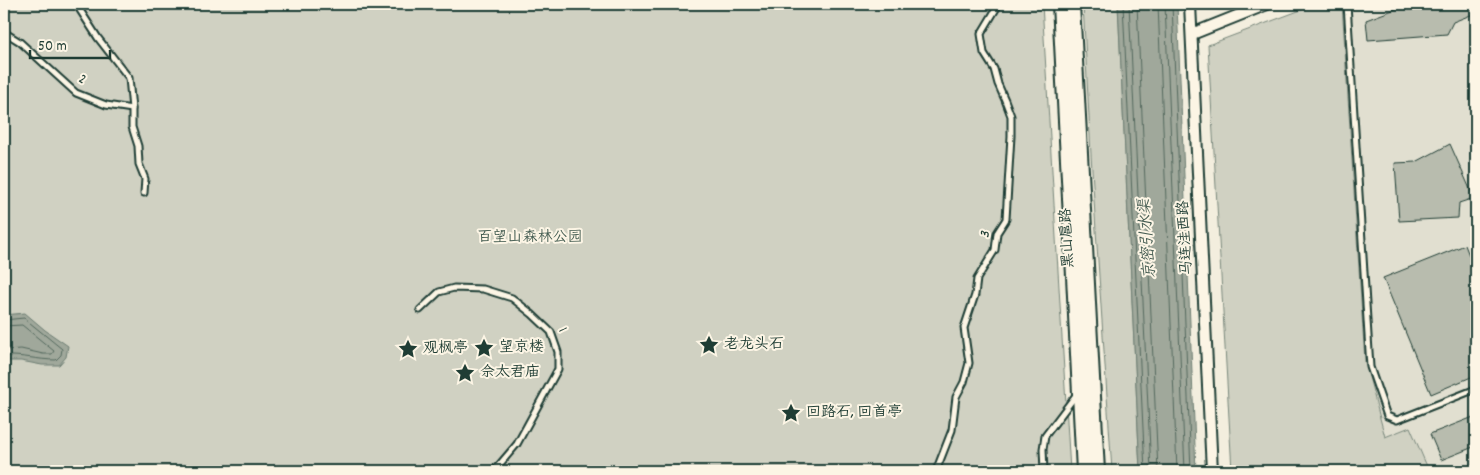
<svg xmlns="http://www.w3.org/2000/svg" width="1480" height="475" font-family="Dekko,'LXGW WenKai TC',sans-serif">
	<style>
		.built { fill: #e1dfd0 }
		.green { fill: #d0d1c2; stroke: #78877b }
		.water { fill: #a0a89b; stroke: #6c7d72 }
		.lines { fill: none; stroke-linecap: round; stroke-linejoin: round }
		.shore { stroke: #53685d; stroke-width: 1 }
		.building { fill: #b8bcae; stroke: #1f3d34 }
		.service-casing { stroke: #1f3d34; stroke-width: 9 }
		.minor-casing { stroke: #1f3d34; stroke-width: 14 }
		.secondary-casing { stroke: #1f3d34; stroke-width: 18 }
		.service { stroke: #fcf5e5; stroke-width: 5 }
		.minor { stroke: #fcf5e5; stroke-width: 10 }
		.secondary { stroke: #fcf5e5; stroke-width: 14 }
		.labels { text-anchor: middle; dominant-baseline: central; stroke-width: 4; stroke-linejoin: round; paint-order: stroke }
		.street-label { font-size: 15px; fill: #1f3d34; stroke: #fcf5e5 }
		.park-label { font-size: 15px; fill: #425b50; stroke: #fcf5e5 }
		.poi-label { font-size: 15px; fill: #1f3d34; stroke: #fcf5e5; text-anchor: start }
		.water-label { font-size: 16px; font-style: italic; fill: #465d53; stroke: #fcf5e5 }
	</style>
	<rect width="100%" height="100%" fill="#f3eede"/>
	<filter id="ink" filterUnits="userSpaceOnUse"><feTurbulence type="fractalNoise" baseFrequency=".02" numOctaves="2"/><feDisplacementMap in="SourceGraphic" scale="10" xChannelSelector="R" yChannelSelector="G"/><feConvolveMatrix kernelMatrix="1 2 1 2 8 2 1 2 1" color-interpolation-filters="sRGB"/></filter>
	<g filter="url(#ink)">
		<polygon class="built" points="1342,4 1476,4 1476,471 1429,471 1410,427 1385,437 1365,362"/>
		<g class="green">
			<polygon points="4,4 1042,4 1070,471 4,471"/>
			<polygon points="1083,4 1118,4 1140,471 1112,471 1091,155"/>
			<polygon points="1317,4 1342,4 1365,362 1385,437 1410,427 1429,471 1232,471 1208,45"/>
		</g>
		<g class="water">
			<polygon points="1118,4 1177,4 1196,471 1140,471"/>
			<polygon points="25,313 45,330 68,346 66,357 59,365 42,365 21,361 4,361 4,315"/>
		</g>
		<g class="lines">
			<g class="shore">
				<polyline points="1123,4 1145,471"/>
				<polyline points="1129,4 1151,471"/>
				<polyline points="1137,4 1158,471"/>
				<polyline points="1158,4 1177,471"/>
				<polyline points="1165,4 1185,471"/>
				<polyline points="1172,4 1191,471"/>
				<path d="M4 320 24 318 62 349 61 355 56 360C38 360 22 355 4 356"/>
				<polyline points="4,326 22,325 54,351 52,354 43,354 21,349 4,350"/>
			</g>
		</g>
		<g class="building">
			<polygon points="1409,4 1476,4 1476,13 1453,22 1447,34 1368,40 1366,20"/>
			<polygon points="1450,144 1474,198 1459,203 1458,218 1399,221 1395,163 1416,162"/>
			<polygon points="1465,245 1476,273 1476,375 1431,394 1383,278"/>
			<polygon points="1476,416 1476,446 1441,460 1430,434"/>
		</g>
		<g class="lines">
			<defs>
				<g id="service">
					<polyline points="79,4 78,7 98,38 129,78 132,109 132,127 138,146 139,164 145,179 144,193"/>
					<polyline points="1347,4 1370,367 1387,416 1397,420 1476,389"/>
					<polyline points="4,32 20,42 76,93 106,105 132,109"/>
					<polyline points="420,310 439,292 454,288 483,289 512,298 532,314 551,332 558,352 558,369 517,444 494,471"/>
					<polyline points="936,471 952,430 956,397 964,382 969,363 964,328 975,295 977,279 995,250 997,233 1006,219 1011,136 1011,116 1005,100 998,84 994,69 984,53 981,34 999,4"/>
					<polyline points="1044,471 1043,449 1045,436 1076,395"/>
				</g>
				<g id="minor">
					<polyline points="1190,4 1212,471"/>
					<polyline points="1192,34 1267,4"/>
				</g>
				<g id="secondary">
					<polyline points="1060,4 1084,471"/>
					<polyline points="1072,4 1097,471"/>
				</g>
			</defs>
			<use href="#service" class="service-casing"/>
			<use href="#minor" class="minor-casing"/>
			<use href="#secondary" class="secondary-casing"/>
			<use href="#service" class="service"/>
			<use href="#minor" class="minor"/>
			<use href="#secondary" class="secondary"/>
		</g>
	</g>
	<defs>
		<symbol id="sight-bare" viewBox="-9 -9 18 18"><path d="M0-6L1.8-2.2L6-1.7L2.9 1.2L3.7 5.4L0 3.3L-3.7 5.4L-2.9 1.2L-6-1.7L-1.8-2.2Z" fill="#1f3d34" stroke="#fcf5e5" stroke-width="2.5" paint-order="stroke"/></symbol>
	</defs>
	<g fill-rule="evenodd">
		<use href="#sight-bare" x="695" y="331" width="28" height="28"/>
		<use href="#sight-bare" x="470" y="334" width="28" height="28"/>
		<use href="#sight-bare" x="394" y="335" width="28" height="28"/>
		<use href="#sight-bare" x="451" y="359" width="28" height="28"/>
		<use href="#sight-bare" x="777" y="399" width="28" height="28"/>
	</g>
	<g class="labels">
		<g class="street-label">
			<text transform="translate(82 80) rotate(35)">2</text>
			<text transform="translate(986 234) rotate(-75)">3</text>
			<text transform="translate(1068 238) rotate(-93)">黑山扈路</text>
			<text transform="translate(1186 238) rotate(-93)">马连洼西路</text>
			<text transform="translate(562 330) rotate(63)">1</text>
		</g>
		<g class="park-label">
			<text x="530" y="238">百望山森林公园</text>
		</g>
		<g class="poi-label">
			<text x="724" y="345">老龙头石</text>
			<text x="499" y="348">望京楼</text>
			<text x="423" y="349">观枫亭</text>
			<text x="480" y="373">佘太君庙</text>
			<text x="806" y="413">回路石, 回首亭</text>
		</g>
		<g class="water-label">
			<text transform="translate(1148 239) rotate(-94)">京密引水渠</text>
		</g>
	</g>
	<rect width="1480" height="475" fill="none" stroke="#fcf5e5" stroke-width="20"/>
	<rect x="10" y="10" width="1460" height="455" fill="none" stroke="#1f3d34" stroke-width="2" filter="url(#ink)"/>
	<path d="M30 50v8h80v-8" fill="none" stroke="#1f3d34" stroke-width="2.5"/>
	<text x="38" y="50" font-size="15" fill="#1f3d34" stroke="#fcf5e5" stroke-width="4" paint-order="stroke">50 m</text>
</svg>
